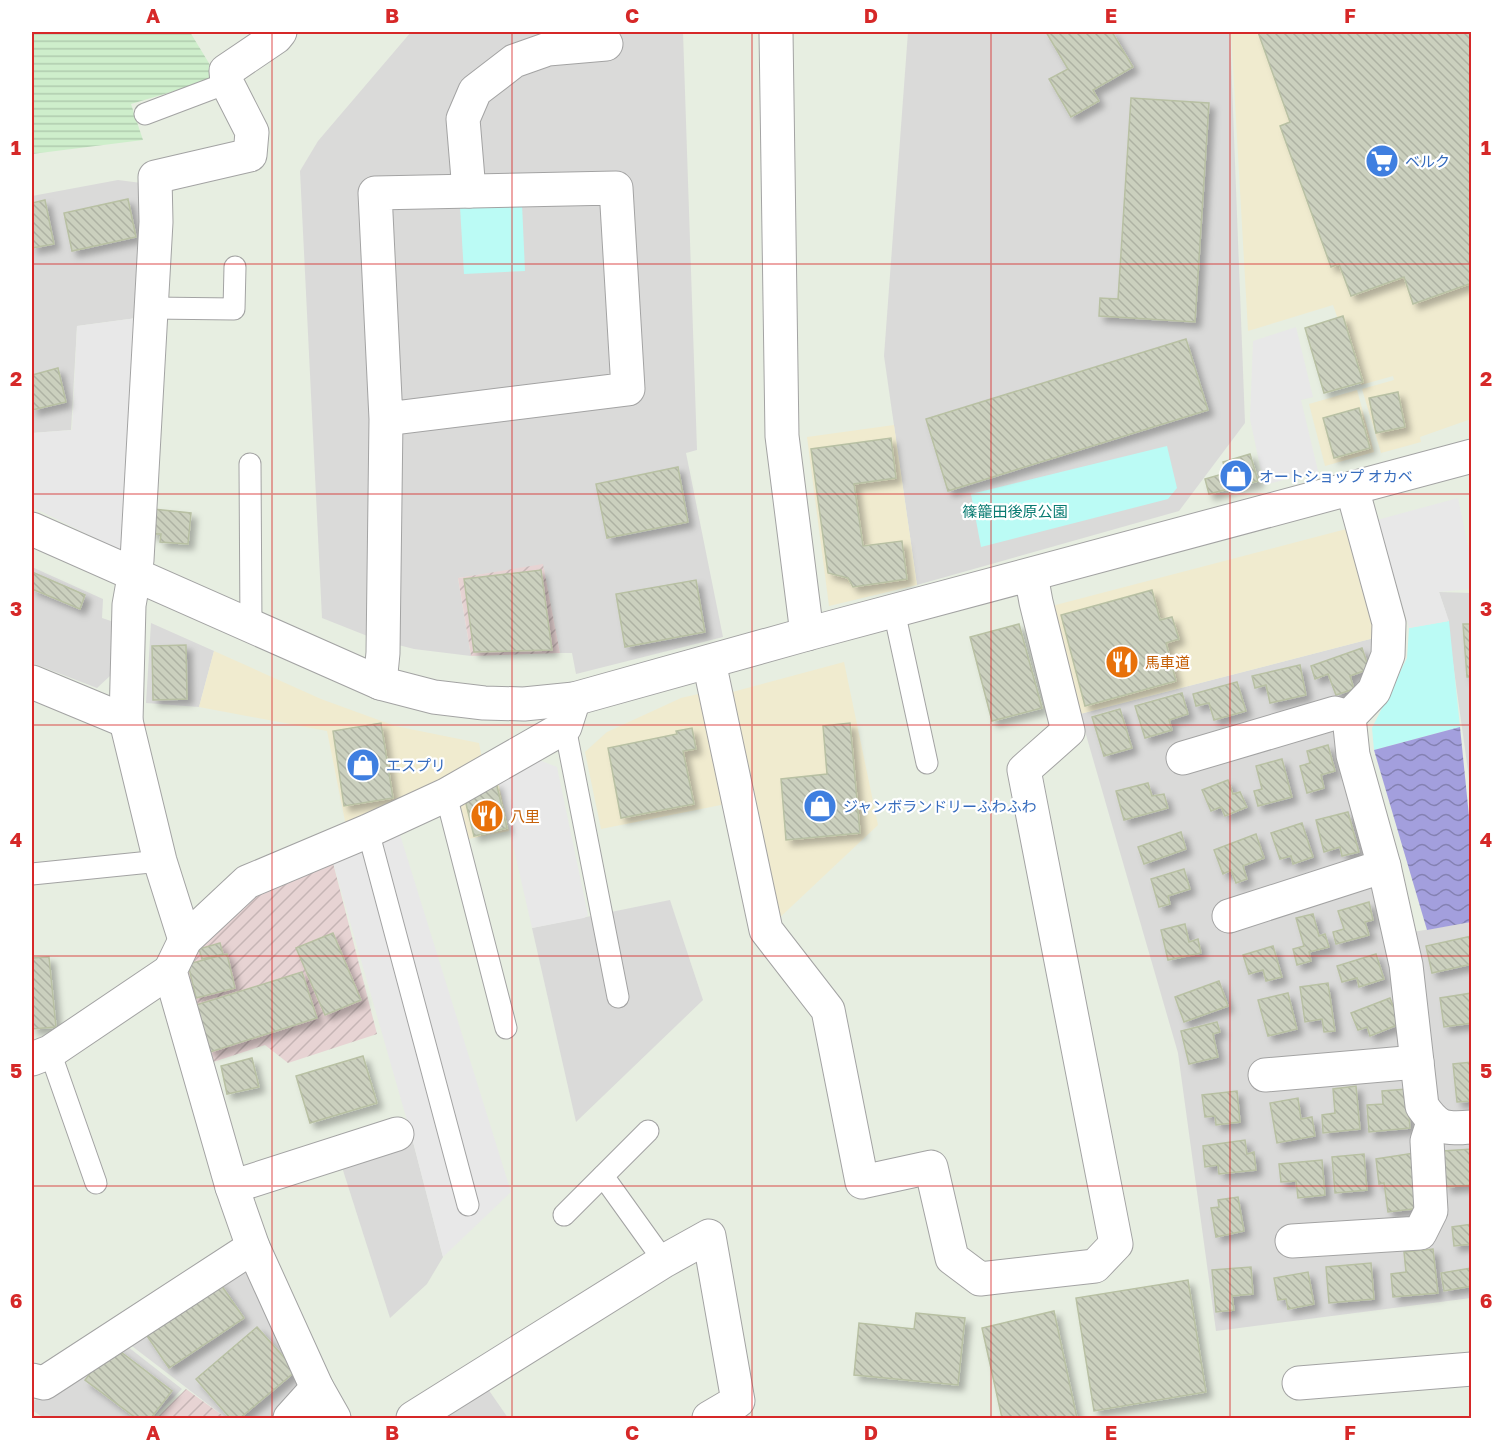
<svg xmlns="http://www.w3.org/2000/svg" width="1503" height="1450" font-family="'Golos Text','Noto Sans JP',sans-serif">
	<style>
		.residential { fill: #dadad9 }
		.commercial { fill: #f0ebcf }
		.industrial { fill: url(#industrial-furrows) }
		.farmland { fill: url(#farmland-rules) }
		.park { fill: #bbfbf5 }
		.parking { fill: #e8e8e8 }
		.water { fill: url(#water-waves) }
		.building { fill: url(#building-back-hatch); stroke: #b8c0a3; stroke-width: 1.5; filter: url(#shadow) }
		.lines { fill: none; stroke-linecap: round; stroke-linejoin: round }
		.service-casing { stroke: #a3a3a3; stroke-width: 23 }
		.minor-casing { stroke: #a3a3a3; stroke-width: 35 }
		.tertiary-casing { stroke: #a3a3a3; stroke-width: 35 }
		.service { stroke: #fff; stroke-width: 21 }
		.minor { stroke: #fff; stroke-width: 33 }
		.tertiary { stroke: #fff; stroke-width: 33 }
		.grid { fill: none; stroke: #d62828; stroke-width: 1.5; stroke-opacity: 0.55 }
		.labels { text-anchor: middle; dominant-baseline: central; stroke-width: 4.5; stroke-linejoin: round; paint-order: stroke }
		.shop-label { font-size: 15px; fill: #366cbe; stroke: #fff; text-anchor: start }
		.park-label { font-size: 15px; fill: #087b71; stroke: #fff }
		.food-label { font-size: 15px; fill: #c56008; stroke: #fff; text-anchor: start }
		.neatline { fill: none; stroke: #d62828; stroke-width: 2 }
		.grid-label { font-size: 20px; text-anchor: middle; font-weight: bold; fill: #d62828 }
	</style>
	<defs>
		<pattern id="industrial-furrows" width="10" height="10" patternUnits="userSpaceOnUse" patternTransform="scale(1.5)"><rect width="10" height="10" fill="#e7d3d3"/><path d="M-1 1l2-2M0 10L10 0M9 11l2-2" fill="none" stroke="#c6b5b5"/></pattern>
		<pattern id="farmland-rules" width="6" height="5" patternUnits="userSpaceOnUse" patternTransform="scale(1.5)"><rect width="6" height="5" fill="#ceeecb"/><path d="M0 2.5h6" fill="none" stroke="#b0ccae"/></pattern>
		<pattern id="water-waves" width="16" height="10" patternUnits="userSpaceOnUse" patternTransform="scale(1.5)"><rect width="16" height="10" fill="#a39fdd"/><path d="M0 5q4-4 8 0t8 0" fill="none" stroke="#8481b2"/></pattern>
		<pattern id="building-back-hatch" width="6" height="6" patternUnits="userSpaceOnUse" patternTransform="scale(1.5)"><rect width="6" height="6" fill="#cbd0be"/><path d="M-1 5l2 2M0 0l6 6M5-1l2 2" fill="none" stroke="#aeb2a3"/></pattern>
		<filter id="shadow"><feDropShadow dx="5.5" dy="5.5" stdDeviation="3" flood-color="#0004"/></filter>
	</defs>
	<rect width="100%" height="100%" fill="#e7eee1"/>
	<g class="residential">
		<polygon points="411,32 683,32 697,450 686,453 723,637 576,674 572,653 560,653 543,565 458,578 471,656 414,649 375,639 322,618 300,171 318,141"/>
		<polygon points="908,32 1230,32 1245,423 1179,511 917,585 884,356"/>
		<polygon points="118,180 149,184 144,317 77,326 71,430 32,433 32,196"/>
		<polygon points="32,567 103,599 102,618 117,623 111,675 97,688 32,663"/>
		<polygon points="1439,592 1471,593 1471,792 1446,613"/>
		<polygon points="151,623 214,651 199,707 146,703"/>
		<polygon points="1378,637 1361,690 1384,937 1471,922 1471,1298 1216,1331 1178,1053 1080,714"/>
		<polygon points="670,900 703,1000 576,1122 532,928"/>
		<polygon points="412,1138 443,1257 427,1284 390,1318 341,1164"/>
		<polygon points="247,1264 307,1381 274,1418 226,1418 124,1340"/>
		<polygon points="123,1343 182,1389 153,1418 44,1418 32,1410 32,1402"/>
		<polygon points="488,1389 508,1418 439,1418"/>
	</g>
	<g class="commercial">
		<polygon points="1231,32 1471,32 1471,419 1420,437 1421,442 1381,453 1362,389 1394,380 1393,376 1361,385 1333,305 1248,331"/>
		<polygon points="1357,390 1374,452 1325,466 1309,404"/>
		<polygon points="894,425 917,585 829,606 807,437"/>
		<polygon points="1354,527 1378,637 1080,714 1048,607"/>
		<polygon points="214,651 321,699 395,726 479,743 483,764 347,831 327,731 199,707"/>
		<polygon points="844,662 878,825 775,922 725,694"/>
		<polygon points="707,692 731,803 601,829 585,752 607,732 681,698"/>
		<polygon points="498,780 509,831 468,839 460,803"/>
	</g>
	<g class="industrial">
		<polygon points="543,564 560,653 471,656 458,578"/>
		<polygon points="332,859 377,1034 288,1063 265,1045 207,1064 182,967 190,944 259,893"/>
		<polygon points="186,1389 226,1418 157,1418"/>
	</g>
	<polygon class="farmland" points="32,32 190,32 218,78 131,104 143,140 32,154"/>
	<g class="park">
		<polygon points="522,204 525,271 464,274 460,207"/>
		<polygon points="1167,446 1177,488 1168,499 981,547 971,494"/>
		<polygon points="1449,621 1460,727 1374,750 1372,728 1407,658 1409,628"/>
	</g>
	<g class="parking">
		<polygon points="144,317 125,553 32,507 32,433 72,430 77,326"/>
		<polygon points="1296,327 1313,397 1301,400 1318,471 1264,485 1250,419 1253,341"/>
		<polygon points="1458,498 1471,560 1471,589 1439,592 1449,621 1409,628 1377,520"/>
		<polygon points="534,758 557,767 588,915 584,918 532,928 498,780"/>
		<polygon points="397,825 511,1192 443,1257 412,1138 332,859"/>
	</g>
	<polygon class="water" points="1460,727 1471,836 1471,922 1427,930 1374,750"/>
	<g class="building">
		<polygon points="1046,32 1112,32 1133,67 1093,90 1099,101 1071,117 1049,79 1068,69"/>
		<polygon points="1258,32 1472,32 1472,283 1413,304 1404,277 1351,296 1339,264 1331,267 1280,126 1290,122"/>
		<polygon points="1131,98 1209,103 1195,322 1099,316 1100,298 1118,299"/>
		<polygon points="128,199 136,237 72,251 64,213"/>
		<polygon points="45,200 54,244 32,248 32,203"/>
		<polygon points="1343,316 1363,382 1324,393 1305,328"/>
		<polygon points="1186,339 1208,410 948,491 926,419"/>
		<polygon points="58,368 66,402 32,410 32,375"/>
		<polygon points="1398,392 1405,427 1376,433 1369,398"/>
		<polygon points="1359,408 1370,448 1334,458 1323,418"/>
		<polygon points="891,438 896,478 854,484 863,546 902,541 907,579 853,587 848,578 828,573 811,449"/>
		<polygon points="1250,454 1258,481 1209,494 1205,479 1226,473 1223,462"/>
		<polygon points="678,467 688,522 607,538 596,484"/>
		<polygon points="153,509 191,513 188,544 160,542 161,534 151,534"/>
		<polygon points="541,570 552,650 474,652 464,579"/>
		<polygon points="32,572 85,595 80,609 32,589"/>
		<polygon points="696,580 705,632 625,647 616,594"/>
		<polygon points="1152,590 1160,620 1172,617 1179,639 1166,643 1176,681 1085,706 1061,615"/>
		<polygon points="1019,624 1042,708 992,721 970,637"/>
		<polygon points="1463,624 1472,624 1472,677 1467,677"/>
		<polygon points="186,645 187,699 153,700 152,646"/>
		<polygon points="1362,648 1369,669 1350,676 1354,689 1336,695 1328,674 1315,679 1311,666"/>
		<polygon points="1300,665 1306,695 1270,703 1266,685 1255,688 1252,676"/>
		<polygon points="1237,682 1246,711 1214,720 1209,703 1196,706 1193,694"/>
		<polygon points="1182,693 1188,714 1169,720 1172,730 1145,738 1135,706"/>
		<polygon points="1120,709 1132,748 1104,756 1092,717"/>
		<polygon points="381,723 393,798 344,806 333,731"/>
		<polygon points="850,723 860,833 786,840 781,779 827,774 823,726"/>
		<polygon points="692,728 696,749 683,751 694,804 621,818 608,748 677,734 676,731"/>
		<polygon points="1328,745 1335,771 1321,775 1324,788 1307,793 1300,766 1310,763 1307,751"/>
		<polygon points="1282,759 1292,797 1258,806 1254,791 1262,789 1256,766"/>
		<polygon points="1228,780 1233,794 1240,792 1247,807 1225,816 1221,807 1211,811 1202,790"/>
		<polygon points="496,782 507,828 474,836 466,804 471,797"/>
		<polygon points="1148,783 1152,796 1164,794 1168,808 1124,820 1116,791"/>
		<polygon points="1348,812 1359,852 1342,856 1340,847 1324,852 1316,820"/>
		<polygon points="1302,823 1313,857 1293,864 1291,856 1280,859 1271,833"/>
		<polygon points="1181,832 1186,849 1144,864 1138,847"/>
		<polygon points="1256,834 1264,858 1243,866 1247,879 1236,883 1231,870 1223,874 1214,850"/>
		<polygon points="1184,869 1190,889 1168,896 1170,904 1159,907 1151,879"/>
		<polygon points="1369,902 1373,920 1365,922 1369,935 1336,944 1333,932 1344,929 1338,911"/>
		<polygon points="1313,914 1319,936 1325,934 1329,947 1309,952 1311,961 1297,965 1293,949 1304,946 1296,918"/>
		<polygon points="1185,924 1189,942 1198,939 1201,953 1168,960 1161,930"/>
		<polygon points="333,933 361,1000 325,1015 296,948"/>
		<polygon points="1472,936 1472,964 1432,973 1426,946"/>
		<polygon points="220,943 223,954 202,959 199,949"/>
		<polygon points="1273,946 1282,977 1266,981 1263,970 1249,974 1243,955"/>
		<polygon points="227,954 235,988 196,998 188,964"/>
		<polygon points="1376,954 1384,979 1359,987 1357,978 1342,982 1337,966"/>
		<polygon points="49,957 56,1027 32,1029 32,958"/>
		<polygon points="302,972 317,1018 210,1052 196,1005"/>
		<polygon points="1219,981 1228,1006 1184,1022 1175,997"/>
		<polygon points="1328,983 1335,1031 1324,1032 1322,1019 1305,1022 1300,987"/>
		<polygon points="1288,993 1297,1029 1268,1036 1258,1000"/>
		<polygon points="1472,993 1472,1023 1444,1027 1440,998"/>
		<polygon points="1390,998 1400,1024 1370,1036 1367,1027 1358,1030 1351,1013"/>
		<polygon points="1217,1022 1220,1032 1213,1034 1218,1057 1189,1064 1181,1031"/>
		<polygon points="363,1056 377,1103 310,1123 296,1076"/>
		<polygon points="252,1058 259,1087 227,1094 221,1066"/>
		<polygon points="1472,1062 1472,1101 1457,1102 1453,1064"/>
		<polygon points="1356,1086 1360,1129 1323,1133 1322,1115 1335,1113 1333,1089"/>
		<polygon points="1407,1089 1410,1128 1369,1132 1367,1105 1383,1104 1382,1091"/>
		<polygon points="1237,1091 1240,1122 1216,1125 1215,1116 1205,1117 1202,1095"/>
		<polygon points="1298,1098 1301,1119 1312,1117 1315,1136 1277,1143 1270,1103"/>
		<polygon points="1245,1140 1247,1154 1254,1152 1256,1170 1219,1174 1218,1165 1205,1167 1203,1146"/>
		<polygon points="1472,1149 1472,1185 1446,1187 1443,1151"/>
		<polygon points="1414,1153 1421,1208 1388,1212 1384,1183 1379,1184 1376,1159"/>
		<polygon points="1364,1154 1367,1190 1335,1193 1332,1157"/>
		<polygon points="1322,1160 1325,1195 1298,1198 1296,1181 1281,1182 1279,1164"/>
		<polygon points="1238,1197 1244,1231 1216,1237 1211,1208 1219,1207 1218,1200"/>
		<polygon points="1472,1224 1472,1244 1454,1246 1452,1227"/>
		<polygon points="1433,1249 1438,1293 1393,1297 1391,1274 1406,1272 1404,1252"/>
		<polygon points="1371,1263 1374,1299 1329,1303 1326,1267"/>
		<polygon points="1251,1267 1253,1294 1232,1296 1234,1310 1216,1312 1212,1270"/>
		<polygon points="1472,1268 1472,1286 1444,1291 1441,1273"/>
		<polygon points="1308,1272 1314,1304 1288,1309 1286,1299 1278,1300 1274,1278"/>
		<polygon points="1188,1280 1206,1392 1094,1411 1076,1298"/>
		<polygon points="219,1282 244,1318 169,1368 145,1333"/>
		<polygon points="1054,1311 1077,1418 1002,1418 982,1328"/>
		<polygon points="916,1313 965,1318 958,1385 854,1375 859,1323 914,1329"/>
		<polygon points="257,1327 296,1371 240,1418 230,1418 196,1379"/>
		<polygon points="117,1349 172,1391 151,1418 136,1418 85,1380 104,1355"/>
	</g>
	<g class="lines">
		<defs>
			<g id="service">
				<polyline points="145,114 227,83"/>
				<polyline points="152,308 234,309 235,267"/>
				<polyline points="250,464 251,627"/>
				<polyline points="894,611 927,763"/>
				<polyline points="565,727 618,997"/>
				<polyline points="446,795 506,1028"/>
				<polyline points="368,831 468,1205"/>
				<polyline points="32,874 160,861"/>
				<polyline points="50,1052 96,1183"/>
				<polyline points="603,1176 664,1261"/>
				<polyline points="564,1215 648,1131"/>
			</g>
			<g id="minor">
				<polyline points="776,32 782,436 807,634"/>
				<polyline points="469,191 463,119 475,91 514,61 548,49 606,44"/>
				<path d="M1352 488 1389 623 1388 655 1374 691 1349 717 1353 755 1384 866 1406 965 1422 1106C1438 1129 1444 1129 1472 1127"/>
				<polyline points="709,662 766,930 828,1010 862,1182 931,1167 952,1258 980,1279 1095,1266 1116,1244 1024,770 1068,731 1036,602 1031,575"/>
				<polyline points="32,682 126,721"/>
				<polyline points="380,683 383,653 386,419 375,193 616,188 628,389 386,419"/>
				<polyline points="1183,758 1335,713 1349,717"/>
				<polyline points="1229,916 1384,866"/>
				<polyline points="185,940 160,861 126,721 129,605 137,560 156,222 155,177 250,155 252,132 227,83 226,71 276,37 280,32"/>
				<polyline points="32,1059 50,1052 170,971"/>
				<polyline points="1265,1075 1417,1062"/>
				<polyline points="232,1187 397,1134"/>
				<polyline points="1292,1241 1420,1233 1431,1211 1427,1141 1433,1122"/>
				<polyline points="32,1380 44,1383 253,1247"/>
				<polyline points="1299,1383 1472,1369"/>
				<polyline points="290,1418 317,1388"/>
				<polyline points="334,1418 317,1388 253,1247 232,1187 170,971 185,940 247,882 368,831 446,795 565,727 574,699"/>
				<polyline points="413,1418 664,1261 709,1236 738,1401 709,1418"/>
			</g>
			<polyline id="tertiary" points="32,529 380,683 434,697 484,703 524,704 574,699 807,634 1472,456"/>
		</defs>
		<use href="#service" class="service-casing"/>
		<use href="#minor" class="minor-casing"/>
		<use href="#tertiary" class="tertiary-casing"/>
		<use href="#service" class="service"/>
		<use href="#minor" class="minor"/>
		<use href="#tertiary" class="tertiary"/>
	</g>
	<path class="grid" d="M272 32V1418M512 32V1418M752 32V1418M991 32V1418M1230 32V1418M32 264H1472M32 494H1472M32 725H1472M32 956H1472M32 1186H1472"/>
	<defs>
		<symbol id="supermarket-disc" viewBox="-11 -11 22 22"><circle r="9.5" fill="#3f7fe0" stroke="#fff"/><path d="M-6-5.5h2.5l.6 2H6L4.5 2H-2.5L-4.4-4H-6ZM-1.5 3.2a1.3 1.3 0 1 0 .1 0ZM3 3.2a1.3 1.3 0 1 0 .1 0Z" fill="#fff"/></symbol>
		<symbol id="shop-disc" viewBox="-11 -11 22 22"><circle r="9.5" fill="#3f7fe0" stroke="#fff"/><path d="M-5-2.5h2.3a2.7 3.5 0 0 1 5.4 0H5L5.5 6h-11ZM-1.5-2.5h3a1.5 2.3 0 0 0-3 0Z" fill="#fff"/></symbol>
		<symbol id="restaurant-disc" viewBox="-11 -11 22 22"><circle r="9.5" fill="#e8710a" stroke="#fff"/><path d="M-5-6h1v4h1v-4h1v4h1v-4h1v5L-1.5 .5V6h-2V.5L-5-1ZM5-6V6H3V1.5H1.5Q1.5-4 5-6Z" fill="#fff"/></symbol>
	</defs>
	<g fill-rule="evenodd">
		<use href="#supermarket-disc" x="1363" y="142" width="38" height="38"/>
		<use href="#shop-disc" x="1217" y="457" width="38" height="38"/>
		<use href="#restaurant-disc" x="1103" y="643" width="38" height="38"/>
		<use href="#shop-disc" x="344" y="746" width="38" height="38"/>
		<use href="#shop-disc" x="801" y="787" width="38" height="38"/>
		<use href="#restaurant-disc" x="468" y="797" width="38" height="38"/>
	</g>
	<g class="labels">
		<g class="shop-label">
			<text x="1405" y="161">ベルク</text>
			<text x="1259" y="476">オートショップ オカベ</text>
			<text x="386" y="765">エスプリ</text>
			<text x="843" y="806">ジャンボランドリーふわふわ</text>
		</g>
		<g class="park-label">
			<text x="1015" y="511">篠籠田後原公園</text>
		</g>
		<g class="food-label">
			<text x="1145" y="662">馬車道</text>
			<text x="510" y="816">八里</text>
		</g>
	</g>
	<rect width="1503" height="1450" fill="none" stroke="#ffffff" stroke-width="66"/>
	<rect x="33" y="33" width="1437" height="1384" class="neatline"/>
	<g class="grid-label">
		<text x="153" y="23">A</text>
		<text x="392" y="23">B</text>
		<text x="632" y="23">C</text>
		<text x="871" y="23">D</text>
		<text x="1111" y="23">E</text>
		<text x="1350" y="23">F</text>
		<text x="16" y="155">1</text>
		<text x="1486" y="155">1</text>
		<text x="16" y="386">2</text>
		<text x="1486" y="386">2</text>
		<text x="16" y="616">3</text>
		<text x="1486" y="616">3</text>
		<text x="16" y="847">4</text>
		<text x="1486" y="847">4</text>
		<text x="16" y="1078">5</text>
		<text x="1486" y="1078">5</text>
		<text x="16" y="1308">6</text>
		<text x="1486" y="1308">6</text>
		<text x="153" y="1440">A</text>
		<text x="392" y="1440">B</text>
		<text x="632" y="1440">C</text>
		<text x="871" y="1440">D</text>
		<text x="1111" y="1440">E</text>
		<text x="1350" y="1440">F</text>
	</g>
</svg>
